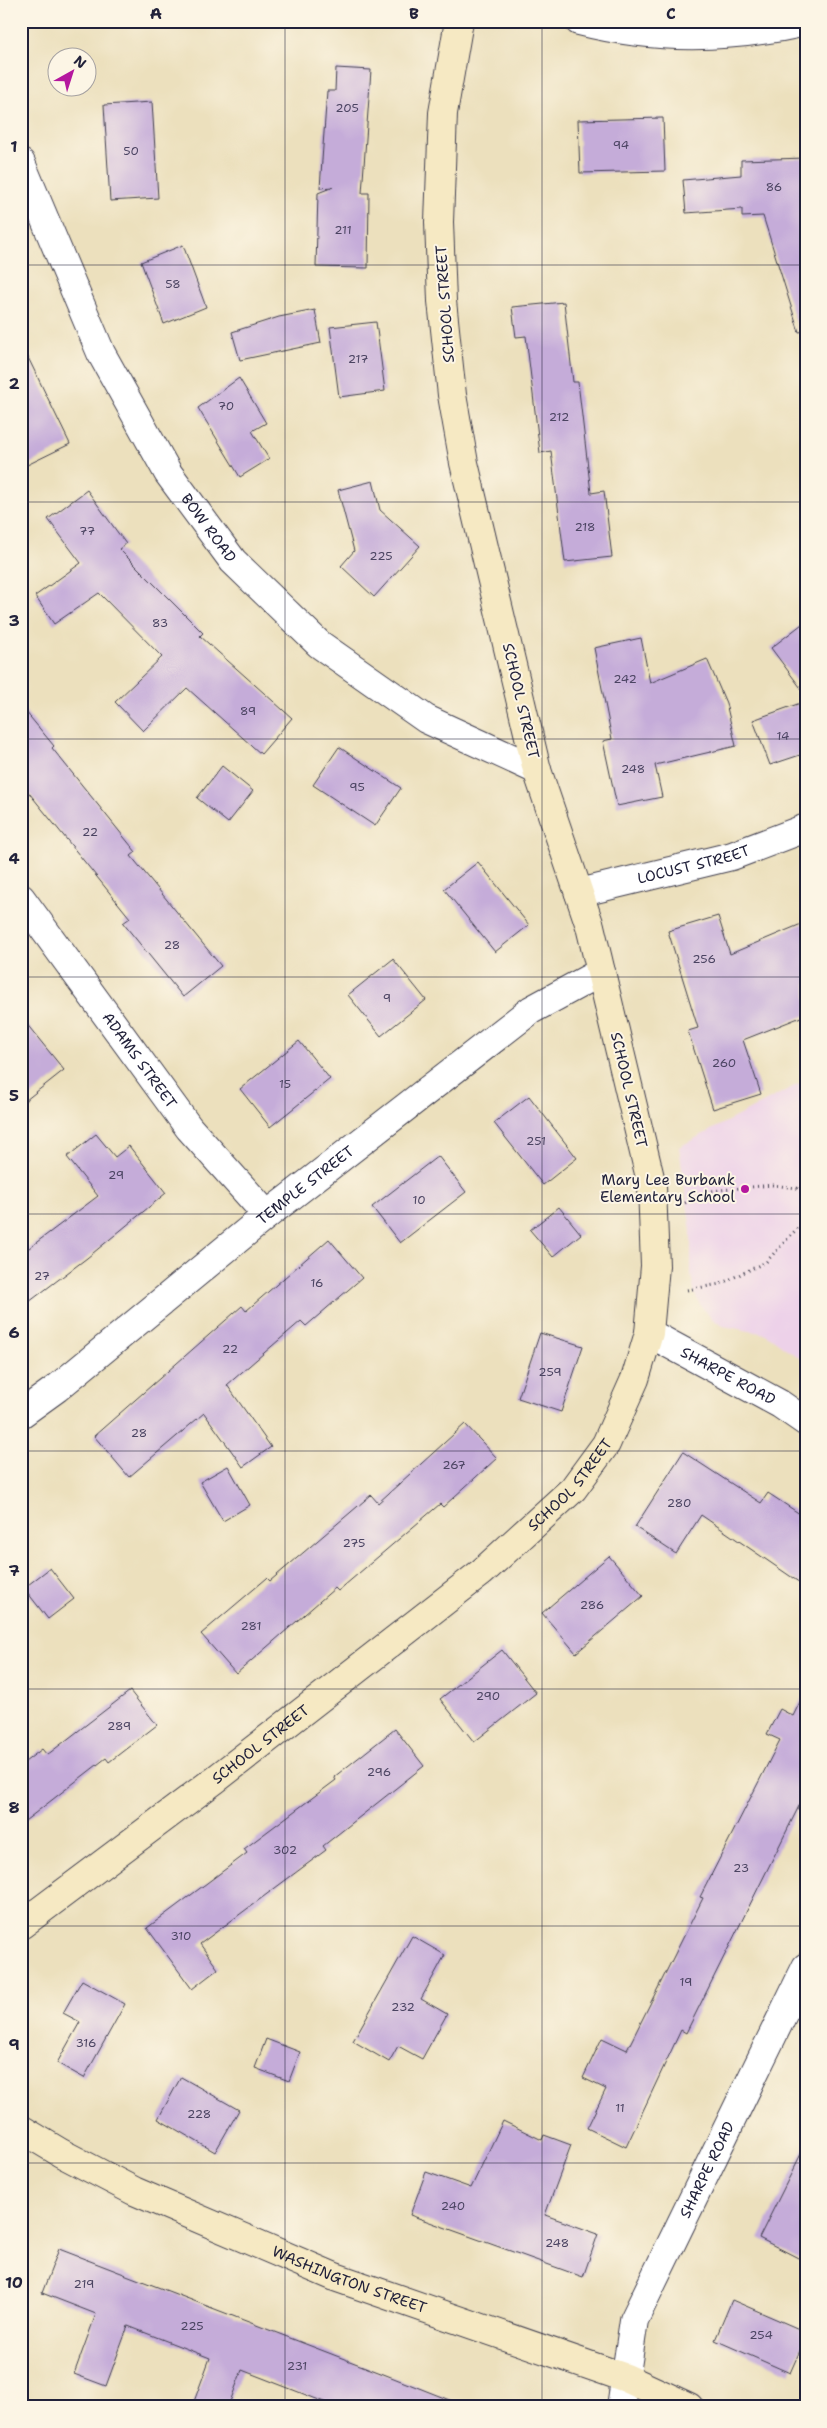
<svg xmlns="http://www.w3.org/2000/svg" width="827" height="2428" font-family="'Shantell Sans',sans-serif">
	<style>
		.built { fill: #edd1e9 }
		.building { fill: #c5acd9 }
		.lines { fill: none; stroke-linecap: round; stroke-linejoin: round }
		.street-casing { stroke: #403e4e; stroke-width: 30 }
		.secondary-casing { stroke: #403e4e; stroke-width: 30 }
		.path { stroke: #403e4e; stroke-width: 3; stroke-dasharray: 1 4; stroke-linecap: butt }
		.street { stroke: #fff; stroke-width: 28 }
		.secondary { stroke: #f6e9c3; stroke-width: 28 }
		.grid { fill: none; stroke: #22223b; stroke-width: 1; stroke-opacity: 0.55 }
		.poi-dot { fill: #b5179e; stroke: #fcf5e5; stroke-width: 2 }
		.labels { text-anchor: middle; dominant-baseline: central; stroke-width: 4; stroke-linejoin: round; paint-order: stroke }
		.number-label { font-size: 12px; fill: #4b4462 }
		.street-label { font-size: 15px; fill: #22223b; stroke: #fcf5e5 }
		.poi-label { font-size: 15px; fill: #22223b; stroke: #fcf5e5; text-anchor: end }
		.neatline { fill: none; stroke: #22223b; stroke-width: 2 }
		.grid-label { font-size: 16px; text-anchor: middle; font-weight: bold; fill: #22223b }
	</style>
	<rect width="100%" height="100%" fill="#fcf5e5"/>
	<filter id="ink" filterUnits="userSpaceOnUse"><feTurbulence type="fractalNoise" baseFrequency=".02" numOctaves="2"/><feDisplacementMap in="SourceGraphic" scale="10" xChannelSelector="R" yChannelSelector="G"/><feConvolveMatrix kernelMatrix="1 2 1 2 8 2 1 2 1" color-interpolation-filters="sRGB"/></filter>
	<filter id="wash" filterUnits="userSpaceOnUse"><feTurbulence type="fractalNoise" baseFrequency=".0096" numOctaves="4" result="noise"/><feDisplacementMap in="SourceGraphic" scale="20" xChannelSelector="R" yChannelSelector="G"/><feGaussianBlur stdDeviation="1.12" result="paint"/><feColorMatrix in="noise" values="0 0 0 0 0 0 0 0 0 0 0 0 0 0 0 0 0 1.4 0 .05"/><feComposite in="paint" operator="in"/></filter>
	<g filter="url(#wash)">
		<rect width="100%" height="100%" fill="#ece0bd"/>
		<polygon class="built" points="806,1080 806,1363 766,1334 723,1326 711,1318 700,1305 694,1292 691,1274 691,1231 679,1147"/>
		<g id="blocks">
			<g class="building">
				<polygon points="336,68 371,70 362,193 369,193 368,268 316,267 318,193 333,187 320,188 327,91 335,91"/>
				<polygon points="152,102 158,198 110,201 104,105"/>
				<polygon points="663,118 665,171 580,173 578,120"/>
				<polygon points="806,158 806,331 799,332 763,216 742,217 742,209 686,213 683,180 741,175 741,160"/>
				<polygon points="183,245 206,307 164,324 141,262"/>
				<polygon points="564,302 573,382 578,382 591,493 604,491 612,557 565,562 551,451 540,453 526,336 516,337 512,307"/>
				<polygon points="315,310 321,343 240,360 232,332 279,317"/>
				<polygon points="376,322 385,391 339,397 330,327"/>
				<polygon points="21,343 70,444 21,468"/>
				<polygon points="239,378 266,423 252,431 269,459 240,477 198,408"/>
				<polygon points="373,481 380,510 420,546 374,597 341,566 354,551 338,490"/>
				<polygon points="87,490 126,544 119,549 203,633 200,636 292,718 261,754 187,688 143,731 115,702 162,657 99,593 54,624 35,596 81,563 48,519"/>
				<polygon points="806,621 806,695 771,648"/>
				<polygon points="641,638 650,683 707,659 726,703 736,746 655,765 662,797 617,806 603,741 612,739 594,648"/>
				<polygon points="806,701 806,753 770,765 753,720"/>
				<polygon points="21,706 54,746 52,748 136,852 131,856 221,966 183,997 123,923 130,918 21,783"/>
				<polygon points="339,747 401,788 375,826 313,785"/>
				<polygon points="222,766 253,791 228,823 197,798"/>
				<polygon points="478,862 529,925 495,952 444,889"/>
				<polygon points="718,916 730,954 806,922 806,1015 743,1040 761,1094 713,1109 688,1031 698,1028 668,931"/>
				<polygon points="393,959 426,1000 381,1036 348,995"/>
				<polygon points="21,1017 64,1070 21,1104"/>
				<polygon points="299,1041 330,1079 270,1127 240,1089"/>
				<polygon points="529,1096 577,1158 543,1185 494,1123"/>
				<polygon points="96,1134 115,1157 129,1146 166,1193 87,1258 21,1308 21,1254 98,1196 67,1157"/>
				<polygon points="438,1156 466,1192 400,1243 372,1207"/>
				<polygon points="559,1207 581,1234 553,1257 530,1230"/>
				<polygon points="329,1239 362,1278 306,1326 301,1321 227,1385 271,1447 243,1467 204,1413 129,1477 94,1436 242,1306 246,1311"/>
				<polygon points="540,1333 583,1346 561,1412 518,1398"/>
				<polygon points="465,1424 497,1458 443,1507 440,1504 338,1591 335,1588 236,1674 201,1634 267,1578 270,1581 371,1495 378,1503"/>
				<polygon points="683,1452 761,1503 768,1493 806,1518 806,1587 701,1515 676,1554 635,1527"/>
				<polygon points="228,1466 250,1505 223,1521 200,1482"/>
				<polygon points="609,1556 643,1596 576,1653 542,1613"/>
				<polygon points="50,1568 74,1599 48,1619 24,1588"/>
				<polygon points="502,1650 536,1693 474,1742 440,1699"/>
				<polygon points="806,1690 806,1792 686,2033 681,2030 626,2147 587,2128 606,2089 583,2078 602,2038 627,2050 703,1898 700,1897 780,1740 767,1734 780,1709 793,1716"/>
				<polygon points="130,1691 157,1725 109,1762 106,1758 21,1824 21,1765 42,1749 47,1755"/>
				<polygon points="395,1729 424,1766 323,1846 326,1850 200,1944 218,1969 192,1989 147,1928 247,1853 244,1849 336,1780 334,1777"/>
				<polygon points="412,1936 445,1955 421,1999 447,2014 422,2059 398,2046 389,2062 353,2041"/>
				<polygon points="82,1980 125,2004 84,2078 57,2063 80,2022 63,2013"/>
				<polygon points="266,2039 300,2052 289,2081 255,2068"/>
				<polygon points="181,2077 239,2110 215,2152 158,2119"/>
				<polygon points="503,2121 542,2140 544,2135 571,2145 545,2215 598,2234 583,2277 410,2215 426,2172 471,2188"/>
				<polygon points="806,2144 806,2262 759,2238"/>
				<polygon points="59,2249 386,2375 462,2405 462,2407 337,2407 242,2370 228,2407 192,2407 210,2358 128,2326 106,2386 74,2374 96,2314 42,2293"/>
				<polygon points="732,2300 806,2332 806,2337 790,2373 715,2340"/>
			</g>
		</g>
	</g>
	<g filter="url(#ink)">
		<use href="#blocks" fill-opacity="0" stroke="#403e4e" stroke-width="1"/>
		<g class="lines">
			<defs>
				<g id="street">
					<path d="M579 21C653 40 731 39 806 22"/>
					<path id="s1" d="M21 163 101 353 168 473 233 561 319 644 426 719 537 770"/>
					<path id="s2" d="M579 893 732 856 806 828"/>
					<path id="s3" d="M21 898 189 1128 267 1215"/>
					<path id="s4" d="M649 1333 780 1404 806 1422"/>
					<path id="s5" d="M21 1414 57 1388 267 1215 531 1010 601 972"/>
					<path id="s6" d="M621 2407 634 2320 806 1967"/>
				</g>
				<g id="secondary">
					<path id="s7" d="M21 1925 216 1779 482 1572 573 1489 606 1444 635 1379 649 1333 655 1266 652 1186 590 926 537 770 464 463 452 395 442 301 439 222 443 113 459 21"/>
					<path id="s8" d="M21 2129 61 2153 134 2191 335 2277 626 2378 689 2407"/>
				</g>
			</defs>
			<use href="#street" class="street-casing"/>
			<use href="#secondary" class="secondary-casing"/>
			<g class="path">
				<polyline points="685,1203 710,1191 772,1185 797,1188 806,1196"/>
				<polyline points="687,1290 720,1284 766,1262 806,1219"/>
			</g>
			<use href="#street" class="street"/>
			<use href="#secondary" class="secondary"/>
		</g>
	</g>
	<path class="grid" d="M285 21V2407M542 21V2407M21 265H806M21 502H806M21 739H806M21 977H806M21 1214H806M21 1451H806M21 1689H806M21 1926H806M21 2163H806"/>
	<circle class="poi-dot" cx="745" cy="1189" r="5"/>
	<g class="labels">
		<g class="number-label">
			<text x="347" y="108">205</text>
			<text x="621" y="145">94</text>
			<text x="131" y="151">50</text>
			<text x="774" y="187">86</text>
			<text x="343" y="230">211</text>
			<text x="173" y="284">58</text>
			<text x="358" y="359">217</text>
			<text x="226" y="406">70</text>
			<text x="559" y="417">212</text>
			<text x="585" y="527">218</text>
			<text x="87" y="531">77</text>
			<text x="381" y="556">225</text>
			<text x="160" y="623">83</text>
			<text x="625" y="679">242</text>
			<text x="248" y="711">89</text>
			<text x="783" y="736">14</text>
			<text x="633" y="769">248</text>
			<text x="357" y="787">95</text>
			<text x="90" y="832">22</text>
			<text x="172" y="945">28</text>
			<text x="704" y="959">256</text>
			<text x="387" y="998">9</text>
			<text x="724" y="1063">260</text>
			<text x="285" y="1084">15</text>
			<text x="536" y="1141">251</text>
			<text x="116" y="1175">29</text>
			<text x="419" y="1200">10</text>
			<text x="42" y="1276">27</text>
			<text x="317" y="1283">16</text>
			<text x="230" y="1349">22</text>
			<text x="550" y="1372">259</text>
			<text x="139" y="1433">28</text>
			<text x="454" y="1465">267</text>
			<text x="679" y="1503">280</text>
			<text x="354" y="1543">275</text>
			<text x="592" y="1605">286</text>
			<text x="251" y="1626">281</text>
			<text x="488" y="1696">290</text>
			<text x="119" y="1726">289</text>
			<text x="379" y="1772">296</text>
			<text x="285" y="1850">302</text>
			<text x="741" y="1868">23</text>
			<text x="181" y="1936">310</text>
			<text x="686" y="1982">19</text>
			<text x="403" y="2007">232</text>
			<text x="86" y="2043">316</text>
			<text x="620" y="2108">11</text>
			<text x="199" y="2114">228</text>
			<text x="453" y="2206">240</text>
			<text x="557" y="2243">248</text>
			<text x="84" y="2284">219</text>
			<text x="192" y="2326">225</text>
			<text x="761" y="2335">254</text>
			<text x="297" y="2366">231</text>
		</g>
		<g class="street-label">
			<text transform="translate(445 304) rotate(-94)">SCHOOL STREET</text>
			<text stroke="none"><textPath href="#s1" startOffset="412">BOW ROAD</textPath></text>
			<text transform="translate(521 701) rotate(77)">SCHOOL STREET</text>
			<text stroke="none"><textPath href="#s2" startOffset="118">LOCUST STREET</textPath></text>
			<text stroke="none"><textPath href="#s3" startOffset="201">ADAMS STREET</textPath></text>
			<text transform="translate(629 1090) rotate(77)">SCHOOL STREET</text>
			<text stroke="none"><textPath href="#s5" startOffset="365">TEMPLE STREET</textPath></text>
			<text stroke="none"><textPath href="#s4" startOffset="90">SHARPE ROAD</textPath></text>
			<text stroke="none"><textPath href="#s7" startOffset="705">SCHOOL STREET</textPath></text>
			<text stroke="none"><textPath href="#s7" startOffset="300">SCHOOL STREET</textPath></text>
			<text stroke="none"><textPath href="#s6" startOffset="255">SHARPE ROAD</textPath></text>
			<text stroke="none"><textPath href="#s8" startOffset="362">WASHINGTON STREET</textPath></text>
		</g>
		<g class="poi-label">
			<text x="735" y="1180">Mary Lee Burbank<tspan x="735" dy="17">Elementary School</tspan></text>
		</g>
	</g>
	<rect width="827" height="2428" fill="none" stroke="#fcf5e5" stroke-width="55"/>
	<g transform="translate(72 72) rotate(39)"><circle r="24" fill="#fcf5e5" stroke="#a5a1a1"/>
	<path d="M0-4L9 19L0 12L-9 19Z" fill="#b5179e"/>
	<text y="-8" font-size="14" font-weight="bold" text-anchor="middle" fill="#22223b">N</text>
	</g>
	<rect x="28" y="28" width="772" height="2372" class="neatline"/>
	<g class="grid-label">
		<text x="156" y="19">A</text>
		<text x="414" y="19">B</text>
		<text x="671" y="19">C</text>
		<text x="14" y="152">1</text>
		<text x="14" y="389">2</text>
		<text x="14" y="626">3</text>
		<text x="14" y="864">4</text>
		<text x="14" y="1101">5</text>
		<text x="14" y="1338">6</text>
		<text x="14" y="1576">7</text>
		<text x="14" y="1813">8</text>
		<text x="14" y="2050">9</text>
		<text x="14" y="2288">10</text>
	</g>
</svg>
